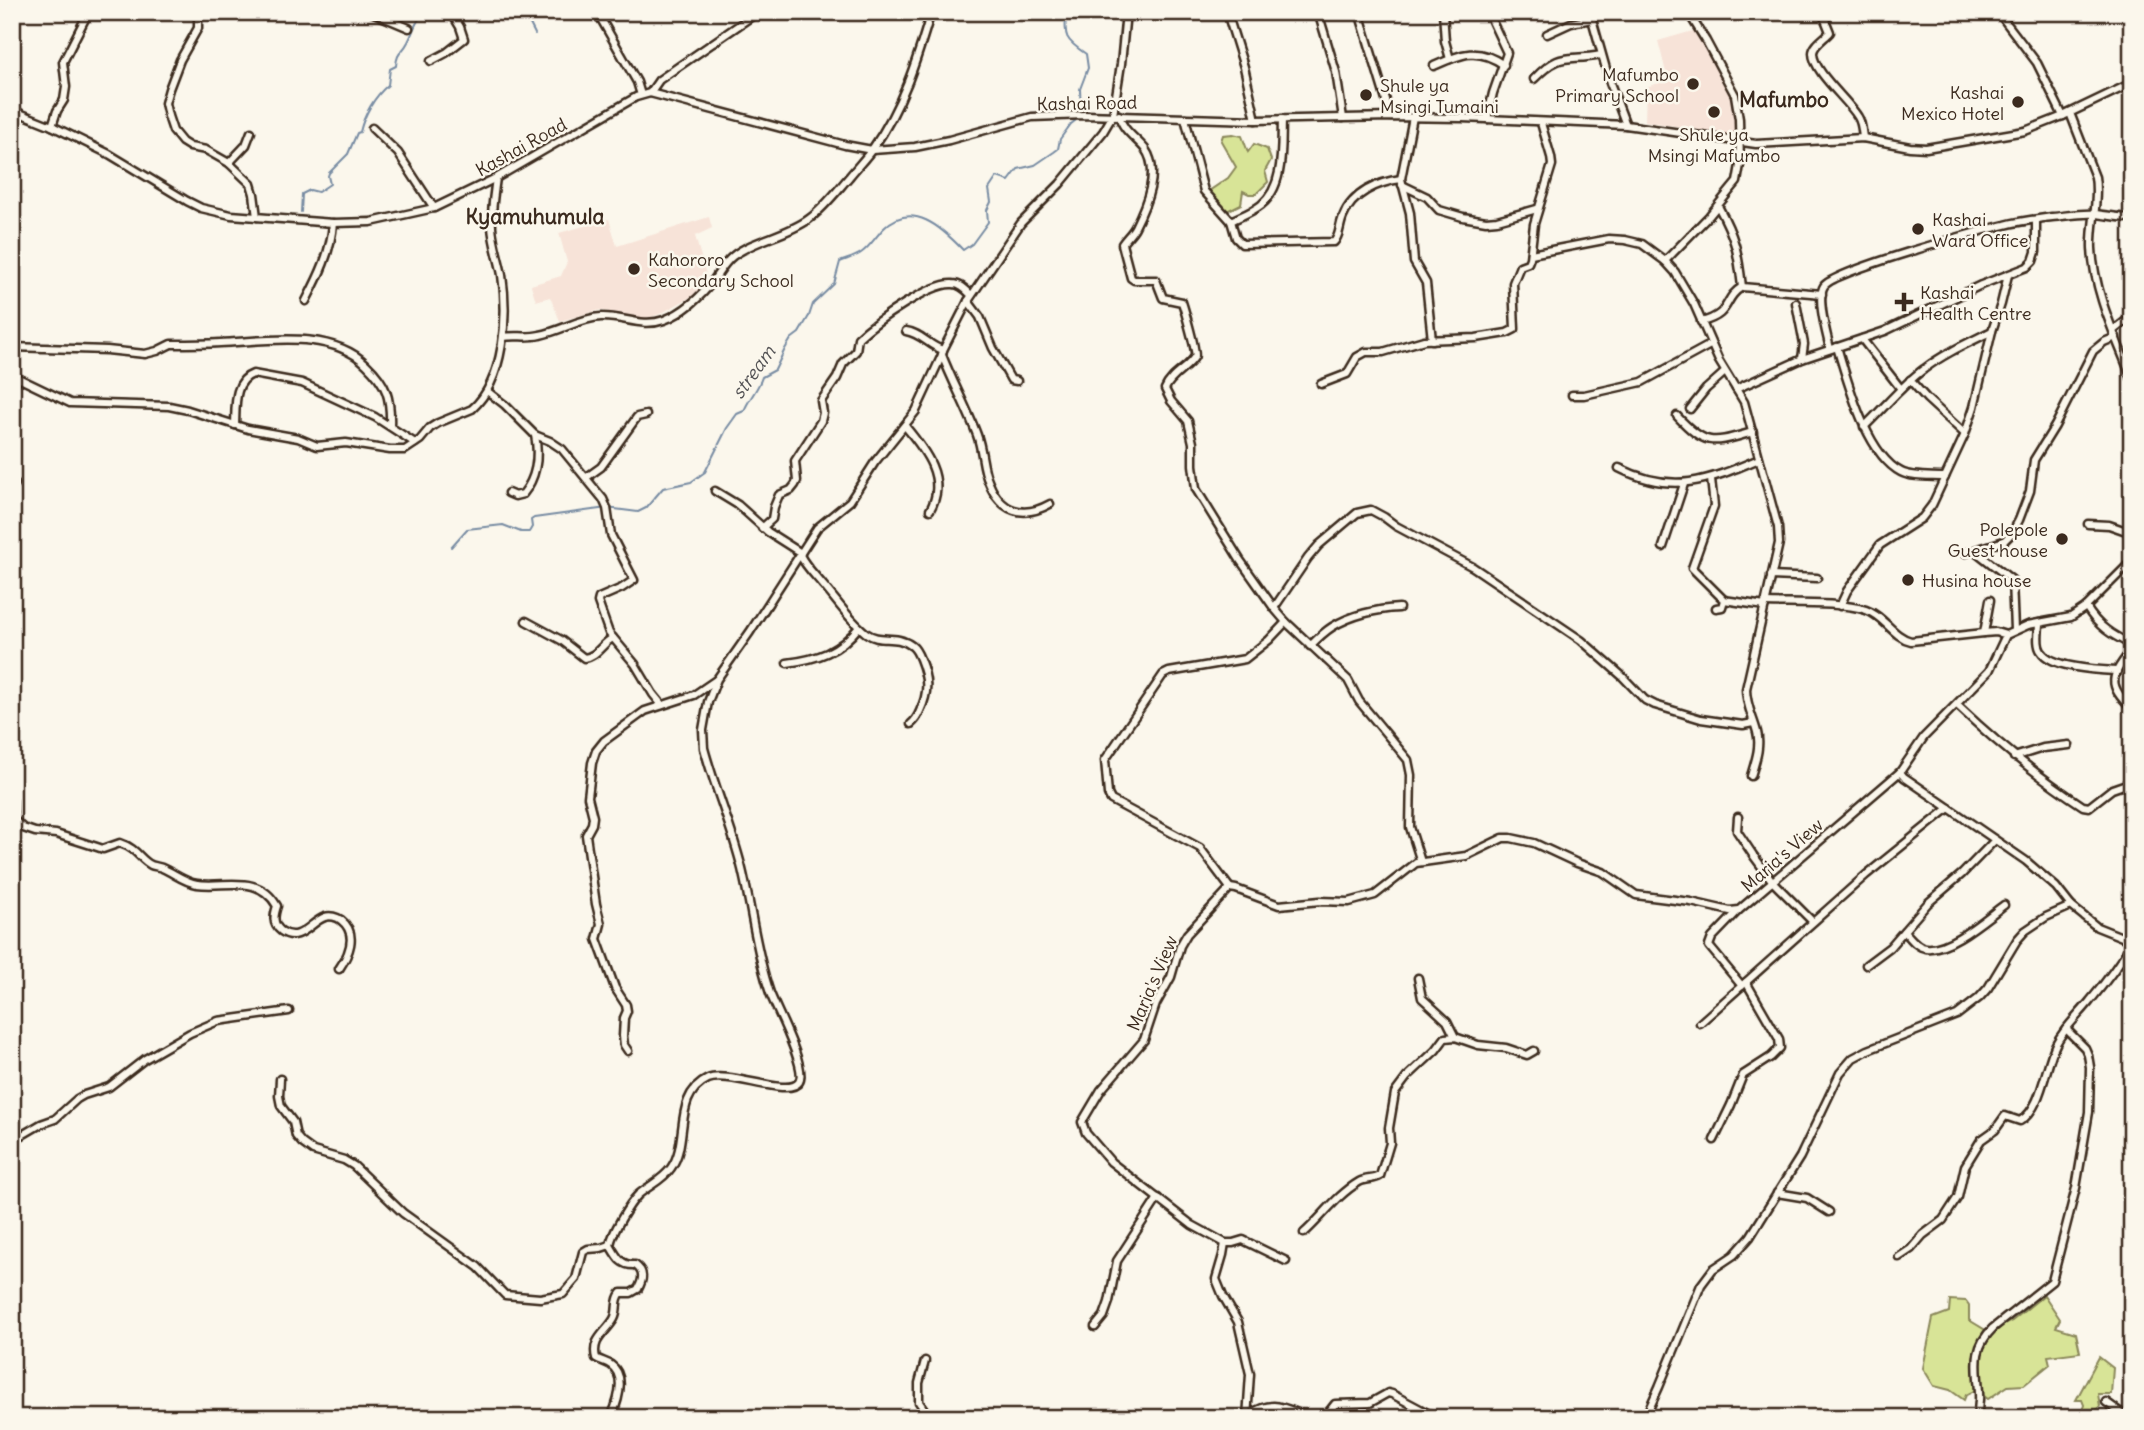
<svg xmlns="http://www.w3.org/2000/svg" width="2144" height="1430" font-family="Delius,sans-serif">
	<style>
		.built { fill: #f7e3d8 }
		.green { fill: #d8e497; stroke: #8a875a; stroke-width: 2 }
		.lines { fill: none; stroke-linecap: round; stroke-linejoin: round }
		.stream { stroke: #788ca3; stroke-width: 2 }
		.minor-casing { stroke: #3b2a1e; stroke-width: 11 }
		.minor { stroke: #fbf7ec; stroke-width: 6 }
		.poi-dot { fill: #3b2a1e; stroke: #fbf7ec; stroke-width: 2.5 }
		.labels { text-anchor: middle; dominant-baseline: central; stroke-width: 5; stroke-linejoin: round; paint-order: stroke }
		.poi-label { font-size: 18px; fill: #3b2a1e; stroke: #fbf7ec; text-anchor: start }
		.street-label { font-size: 18px; fill: #3b2a1e; stroke: #fbf7ec }
		.water-label { font-size: 19px; font-style: italic; fill: #545355; stroke: #fbf7ec }
		.quarter-label { font-size: 21px; font-weight: bold; fill: #3b2a1e; stroke: #fbf7ec }
	</style>
	<rect width="100%" height="100%" fill="#fbf7ec"/>
	<filter id="ink" filterUnits="userSpaceOnUse"><feTurbulence type="fractalNoise" baseFrequency=".0143" numOctaves="2"/><feDisplacementMap in="SourceGraphic" scale="14" xChannelSelector="R" yChannelSelector="G"/><feConvolveMatrix kernelMatrix="1 2 1 2 8 2 1 2 1" color-interpolation-filters="sRGB"/></filter>
	<g filter="url(#ink)">
		<g class="built">
			<polygon points="1696,30 1735,96 1734,136 1645,121 1646,87 1668,80 1658,41"/>
			<polygon points="709,217 712,228 695,236 708,281 696,294 660,314 644,319 600,310 560,321 550,297 536,301 531,285 561,276 567,262 559,233 609,219 617,246"/>
		</g>
		<g class="green">
			<polygon points="1233,134 1242,136 1248,152 1254,144 1267,149 1271,160 1265,171 1268,182 1256,194 1249,194 1243,191 1241,204 1227,211 1209,191 1228,178 1236,167 1221,141 1223,135"/>
			<polygon points="2044,1295 2060,1319 2056,1327 2076,1333 2080,1352 2048,1356 2050,1364 2024,1385 2008,1386 1988,1399 1976,1390 1966,1395 1964,1400 1950,1390 1934,1386 1923,1368 1933,1318 1949,1312 1950,1300 1966,1301 1969,1305 1969,1320 1989,1332 2012,1321"/>
			<polygon points="2099,1357 2113,1368 2111,1394 2098,1394 2100,1406 2095,1412 2082,1411 2084,1405 2082,1400 2076,1400"/>
		</g>
		<g class="lines">
			<g class="stream">
				<polyline points="524,12 535,34"/>
				<path d="M1066 12C1064 37 1065 40 1086 54L1088 68 1080 89 1081 113"/>
				<path d="M301 212 302 194 310 190 318 192 330 184 328 176 329 173 348 154 357 133 360 132C364 115 374 97 388 85L390 69 396 66C397 51 402 54 408 42 414 31 415 20 426 12"/>
				<path d="M451 547 467 529 503 525 521 532H529L532 527 531 520 534 518 607 508 638 512 646 508 663 488 691 482 705 472 727 428 737 414 744 411C749 398 758 390 762 377L775 370 785 349 791 339 799 333 809 316 813 304 834 284 840 262C847 259 855 257 861 253 870 247 876 236 884 228 912 200 942 228 963 250L972 244 988 222 987 210 991 202 989 189 997 177 1009 181 1018 169 1035 165 1054 152 1058 149 1060 139 1071 124 1080 117"/>
			</g>
			<defs>
				<g id="minor">
					<polyline points="198,12 198,28 180,60 169,89 165,103 168,116 173,131 182,142 190,147 206,150 229,163 251,184 254,194 257,217"/>
					<polyline points="371,12 409,28"/>
					<polyline points="597,12 637,82 641,95"/>
					<polyline points="1318,12 1336,72 1343,118"/>
					<polyline points="1359,12 1391,117"/>
					<polyline points="1443,12 1445,41 1450,59"/>
					<polyline points="1590,12 1610,83 1626,125"/>
					<path d="M1822 12 1830 32C1825 38 1813 45 1813 53 1813 72 1849 101 1858 117 1862 123 1862 131 1863 138"/>
					<polyline points="1998,12 2037,63 2063,116"/>
					<polyline points="601,19 611,12"/>
					<polyline points="1229,19 1244,67 1256,120"/>
					<polyline points="1547,34 1571,23 1592,19"/>
					<polyline points="431,61 446,53 464,39 460,27 451,12"/>
					<path d="M1434 66C1461 54 1477 46 1504 65"/>
					<path d="M1534 79C1562 50 1567 62 1601 55"/>
					<polyline points="650,93 659,80 758,12"/>
					<polyline points="12,110 52,126 109,154 187,201 201,208 231,215 333,223 371,222 434,208 496,178 636,97 650,93 845,145 872,150 915,147 949,140 1032,117 1085,115 1256,120 1391,117 1462,118 1626,125 1756,144 1863,138 1910,147 1926,148 2025,131 2063,116 2132,83"/>
					<path d="M2070 113 2095 177C2099 201 2091 224 2092 248 2094 293 2116 337 2132 379"/>
					<path d="M1119 115C1122 130 1136 138 1145 149 1161 171 1146 205 1135 227 1132 233 1126 238 1122 244L1131 278 1134 280H1156L1163 298 1182 302C1184 308 1197 353 1195 356 1189 368 1171 374 1165 389L1171 401 1188 421 1193 443V465L1196 489 1240 560 1274 608 1286 622 1348 680 1359 701 1408 760 1411 775 1410 827 1421 862"/>
					<polyline points="1413,117 1401,179 1410,213 1414,262 1426,283 1432,340"/>
					<path d="M1185 118 1204 191 1231 221 1236 238 1242 244 1334 242C1340 236 1339 226 1343 217 1352 193 1378 182 1401 179"/>
					<polyline points="1487,119 1493,93 1507,53 1492,21"/>
					<polyline points="52,126 57,111 64,100 66,87 63,62 88,13"/>
					<polyline points="372,128 398,153 434,208"/>
					<polyline points="229,163 246,145 251,132"/>
					<polyline points="1402,185 1427,197 1439,210 1463,217 1486,221 1497,220 1537,209"/>
					<path d="M1718 206C1735 237 1738 251 1742 287"/>
					<path d="M1231 221C1241 216 1252 212 1261 205 1285 186 1281 147 1282 119"/>
					<path d="M1531 254 1609 239 1625 240 1642 244 1665 261 1675 272 1694 304 1719 361 1744 402 1778 527 1779 543 1746 689C1746 705 1753 717 1757 732 1761 747 1755 762 1751 776"/>
					<polyline points="1665,261 1709,216 1732,188 1737,182 1740,165 1739,119 1735,95 1706,41 1688,12"/>
					<path d="M306 301C319 276 331 252 333 223"/>
					<polyline points="968,301 980,317 993,348 1011,380 1017,381"/>
					<polyline points="1796,303 1804,344 1802,359"/>
					<path d="M1701 322C1733 314 1722 299 1742 287L1822 294"/>
					<polyline points="2114,330 2132,316"/>
					<path d="M906 331C921 333 929 346 943 350"/>
					<path d="M503 337C516 335 528 338 540 335 561 331 580 318 601 317 623 316 642 328 664 320 683 313 701 297 713 281 719 273 724 263 733 256 755 239 786 236 809 219 825 207 836 192 849 177 857 167 866 158 873 148 902 107 917 60 931 12"/>
					<polyline points="1862,339 1901,389"/>
					<path d="M12 347 107 350 145 354 157 351 171 344C187 344 204 344 220 343 267 341 329 329 366 364 387 384 391 398 390 426"/>
					<path d="M1837 347C1848 382 1866 454 1901 472 1913 478 1931 476 1945 477"/>
					<path d="M1830 349C1827 335 1816 298 1824 286 1834 271 1979 231 2005 225 2020 221 2037 219 2052 217 2066 216 2081 213 2095 214 2107 215 2119 218 2132 218"/>
					<path d="M942 355C953 383 967 408 977 435 983 451 982 468 989 483 1001 512 1023 519 1050 504"/>
					<path d="M12 375 70 403 169 406 188 410 248 429 298 438 317 446 346 443 390 450H405L420 440 430 428 438 423 472 409C505 380 508 315 502 275 499 259 493 243 492 227 491 210 494 194 496 178"/>
					<polyline points="1910,380 1927,399 1965,434"/>
					<polyline points="1321,384 1347,374 1357,357 1366,352 1383,352 1424,340 1476,338 1507,333 1515,329 1513,283 1520,266 1528,263 1530,258 1534,224 1552,165 1551,157 1541,123"/>
					<polyline points="1736,389 1802,359 1885,331 1981,285 2027,267 2033,261 2036,252 2036,220"/>
					<polyline points="487,391 505,405 535,435 550,441 562,449 603,499 607,508 611,535 634,580 622,588 599,598 598,602 609,633 635,664 653,694 662,705"/>
					<polyline points="1572,395 1584,395 1642,382 1710,345"/>
					<polyline points="1690,409 1706,389 1725,372"/>
					<path d="M1677 416C1707 448 1713 443 1753 432"/>
					<path d="M235 425C236 407 233 381 253 374L302 383 375 417 415 443"/>
					<path d="M905 426C925 450 948 479 930 510"/>
					<path d="M1864 427C1884 408 1902 385 1924 369 1945 353 1968 343 1992 331"/>
					<path d="M1619 468C1673 495 1707 481 1759 459"/>
					<polyline points="587,477 601,467 637,417 646,415"/>
					<polyline points="1711,479 1714,506 1692,568 1724,600 1722,607 1716,608"/>
					<polyline points="12,488 15,484"/>
					<polyline points="715,491 738,505 768,532 801,553"/>
					<path d="M508 493 515 496 523 494C537 477 539 456 535 435"/>
					<polyline points="2088,524 2109,525 2132,533"/>
					<path d="M762 528 772 519 774 507 779 495 791 490 795 485 797 481 795 461 821 421 823 413 821 401 837 378 843 364 856 351 858 338C875 322 931 282 953 284 961 284 966 290 971 295"/>
					<polyline points="1663,547 1684,484"/>
					<polyline points="1975,551 2012,580 2014,630"/>
					<polyline points="1966,553 2004,541 2012,533 2019,520 2030,491 2034,460 2055,426 2093,351 2104,342 2116,337"/>
					<path d="M800 555C806 567 815 575 823 585 837 601 849 620 866 633 881 644 894 633 912 646 916 649 918 654 920 659 928 679 929 692 920 711 918 716 916 720 911 724"/>
					<polyline points="1771,576 1817,578"/>
					<polyline points="1724,600 1765,606"/>
					<path d="M1765 603C1793 604 1842 602 1866 610 1884 616 1893 637 1911 641L1984 633 1996 632 2006 635"/>
					<polyline points="1840,606 1847,591 1880,545 1922,518 1932,505 1965,434 1974,407 1992,331 2001,304 2008,275"/>
					<path d="M2086 607C2098 627 2112 635 2132 645"/>
					<polyline points="1274,608 1308,558 1319,545 1357,513 1371,510 1384,517 1396,526 1473,567 1581,640 1622,676 1645,700 1655,705 1701,719 1743,725 1753,723"/>
					<path d="M526 621 561 640 584 658C597 657 602 643 613 638"/>
					<path d="M2039 623C2039 631 2036 644 2041 651 2051 668 2098 670 2117 671"/>
					<polyline points="1984,633 1990,600"/>
					<path d="M1310 646C1317 639 1324 632 1332 627 1351 615 1377 609 1399 608"/>
					<path d="M2132 649C2112 676 2105 683 2132 709"/>
					<path d="M787 663C818 659 839 652 859 627"/>
					<path d="M1957 705C1996 742 2037 776 2083 806L2089 807 2112 789 2132 782"/>
					<polyline points="2014,757 2043,748 2069,745"/>
					<polyline points="1900,772 1904,777 2026,861 2056,887 2071,906 2097,927 2132,941"/>
					<path d="M12 800 13 819 23 828 35 832 56 834 97 847 103 849 120 843C138 849 139 859 151 865 153 866 160 867 162 868 174 873 184 882 197 884 226 888 258 873 277 906 274 915 272 924 281 931 300 944 310 922 325 917 330 915 337 917 341 920 359 934 348 956 339 969"/>
					<polyline points="1738,817 1737,831 1753,855 1773,882 1812,921"/>
					<polyline points="1230,888 1200,848 1111,800 1108,794 1105,760 1163,675 1169,672 1245,659 1269,640 1286,622"/>
					<polyline points="1738,911 1712,938 1709,946 1742,986"/>
					<path d="M1904 931C1910 937 1916 947 1926 948 1949 951 1986 918 2004 905"/>
					<polyline points="1866,965 1890,947 1928,903 1962,874 1995,840"/>
					<polyline points="1418,978 1422,998 1447,1021 1455,1037"/>
					<polyline points="1700,1023 1866,875 1949,808"/>
					<polyline points="628,1051 624,1045 623,1036 624,1018 627,1011 626,1005 615,988 597,939 601,924 596,904 586,835 592,824 593,817 588,797 592,763 596,751 604,741 645,711 694,695 716,680"/>
					<polyline points="280,1079 279,1096 281,1106 293,1122 296,1136 302,1143 313,1151 344,1160 354,1166 403,1213 478,1267 505,1295 540,1298 563,1294 576,1279 583,1252 588,1249 601,1248 610,1245"/>
					<polyline points="1714,1140 1731,1105 1743,1075 1771,1057 1780,1048 1779,1039 1746,982"/>
					<polyline points="12,1141 41,1124 55,1119 77,1099 84,1095 109,1087 145,1059 190,1033 218,1021 289,1011"/>
					<polyline points="1777,1193 1807,1198 1829,1212"/>
					<path d="M1304 1233C1322 1217 1337 1195 1359 1182 1366 1178 1374 1180 1380 1176L1390 1143 1389 1128 1395 1093 1407 1077 1436 1050 1445 1038 1455 1037 1478 1045 1506 1048 1527 1055 1534 1051"/>
					<polyline points="1225,1243 1233,1243 1243,1240 1286,1261"/>
					<path d="M1899 1257 1911 1249 1923 1235 1943 1220 1958 1197 1965 1166 1981 1140 1995 1130 2005 1116 2020 1121C2042 1109 2045 1066 2056 1044 2064 1028 2079 1015 2090 1001 2105 983 2120 963 2132 943"/>
					<polyline points="1095,1327 1104,1316 1109,1302 1117,1261 1158,1198"/>
					<polyline points="925,1361 919,1383 919,1402 930,1418"/>
					<polyline points="2106,1402 2128,1418"/>
					<path d="M1247 1416C1274 1398 1283 1408 1310 1418"/>
					<path d="M611 1418C617 1404 627 1376 611 1365 607 1362 601 1361 596 1358 591 1339 606 1333 614 1319 619 1310 614 1301 621 1293H631L638 1289C643 1280 645 1272 635 1265 621 1266 617 1257 610 1245 612 1233 629 1204 638 1195 648 1186 663 1180 671 1168 690 1142 672 1096 708 1079 728 1070 789 1098 799 1082 808 1069 776 1009 770 993 756 953 752 910 742 869 732 828 715 789 704 748L703 730 708 702 717 679 750 632 817 528 850 501 875 462 916 411 942 355 943 350 968 301 1021 223 1060 184 1103 132 1113 115 1121 64 1126 12"/>
					<polyline points="1247,1418 1250,1374 1238,1322 1223,1296 1216,1279 1223,1255 1225,1243 1192,1225 1111,1162 1086,1133 1082,1122 1101,1090 1144,1040 1156,1004 1171,977 1180,946 1187,934 1230,888 1236,889 1279,905 1320,901 1349,902 1375,895 1416,863 1466,856 1503,838 1511,838 1534,843 1577,863 1603,872 1636,895 1691,902 1730,911 1739,910 1900,772 1924,737 1989,671 2006,635 2028,625 2071,617 2086,607 2132,561"/>
					<polyline points="1324,1418 1335,1404 1370,1403 1388,1393 1392,1394 1437,1418"/>
					<polyline points="1645,1418 1659,1387 1701,1285 1713,1269 1734,1255 1750,1237 1800,1157 1840,1073 1853,1058 1868,1050 1957,1015 1979,998 1988,988 2017,940 2025,931 2046,917 2071,906"/>
					<polyline points="1666,1418 1669,1418"/>
					<path d="M1976 1418C1987 1384 1963 1357 1993 1328L2052 1281 2076 1188 2089 1112 2090 1067 2088 1055 2085 1048 2066 1029"/>
				</g>
			</defs>
			<use href="#minor" class="minor-casing"/>
			<use href="#minor" class="minor"/>
		</g>
	</g>
	<g class="poi-dot">
		<circle cx="1693" cy="84" r="7"/>
		<circle cx="1366" cy="95" r="7"/>
		<circle cx="2018" cy="102" r="7"/>
		<circle cx="1714" cy="112" r="7"/>
		<circle cx="1918" cy="229" r="7"/>
		<circle cx="634" cy="269" r="7"/>
		<path d="M1900.5 291.5h7v7h7v7h-7v7h-7v-7h-7v-7h7z"/>
		<circle cx="2062" cy="539" r="7"/>
		<circle cx="1908" cy="580" r="7"/>
	</g>
	<g class="labels">
		<g class="poi-label">
			<text x="1679" y="74" text-anchor="end">Mafumbo<tspan x="1679" dy="21">Primary School</tspan></text>
			<text x="1380" y="85">Shule ya<tspan x="1380" dy="21">Msingi Tumaini</tspan></text>
			<text x="2004" y="92" text-anchor="end">Kashai<tspan x="2004" dy="21">Mexico Hotel</tspan></text>
			<text x="1714" y="134" text-anchor="middle">Shule ya<tspan x="1714" dy="21">Msingi Mafumbo</tspan></text>
			<text x="1932" y="219">Kashai<tspan x="1932" dy="21">Ward Office</tspan></text>
			<text x="648" y="259">Kahororo<tspan x="648" dy="21">Secondary School</tspan></text>
			<text x="1920" y="292">Kashai<tspan x="1920" dy="21">Health Centre</tspan></text>
			<text x="2048" y="529" text-anchor="end">Polepole<tspan x="2048" dy="21">Guest house</tspan></text>
			<text x="1922" y="580">Husina house</text>
		</g>
		<g class="street-label">
			<text transform="translate(1087 103) rotate(-1)">Kashai Road</text>
			<text transform="translate(521 147) rotate(-29)">Kashai Road</text>
			<text transform="translate(1782 855) rotate(-41)">Maria's View</text>
			<text transform="translate(1152 983) rotate(-67)">Maria's View</text>
		</g>
		<g class="water-label">
			<text transform="translate(753 372) rotate(-54)">stream</text>
		</g>
		<g class="quarter-label">
			<text x="1784" y="99">Mafumbo</text>
			<text x="535" y="216">Kyamuhumula</text>
		</g>
	</g>
	<rect width="2144" height="1430" fill="none" stroke="#fbf7ec" stroke-width="42"/>
	<rect x="21" y="21" width="2102" height="1388" fill="none" stroke="#3b2a1e" stroke-width="2.5" filter="url(#ink)"/>
</svg>
